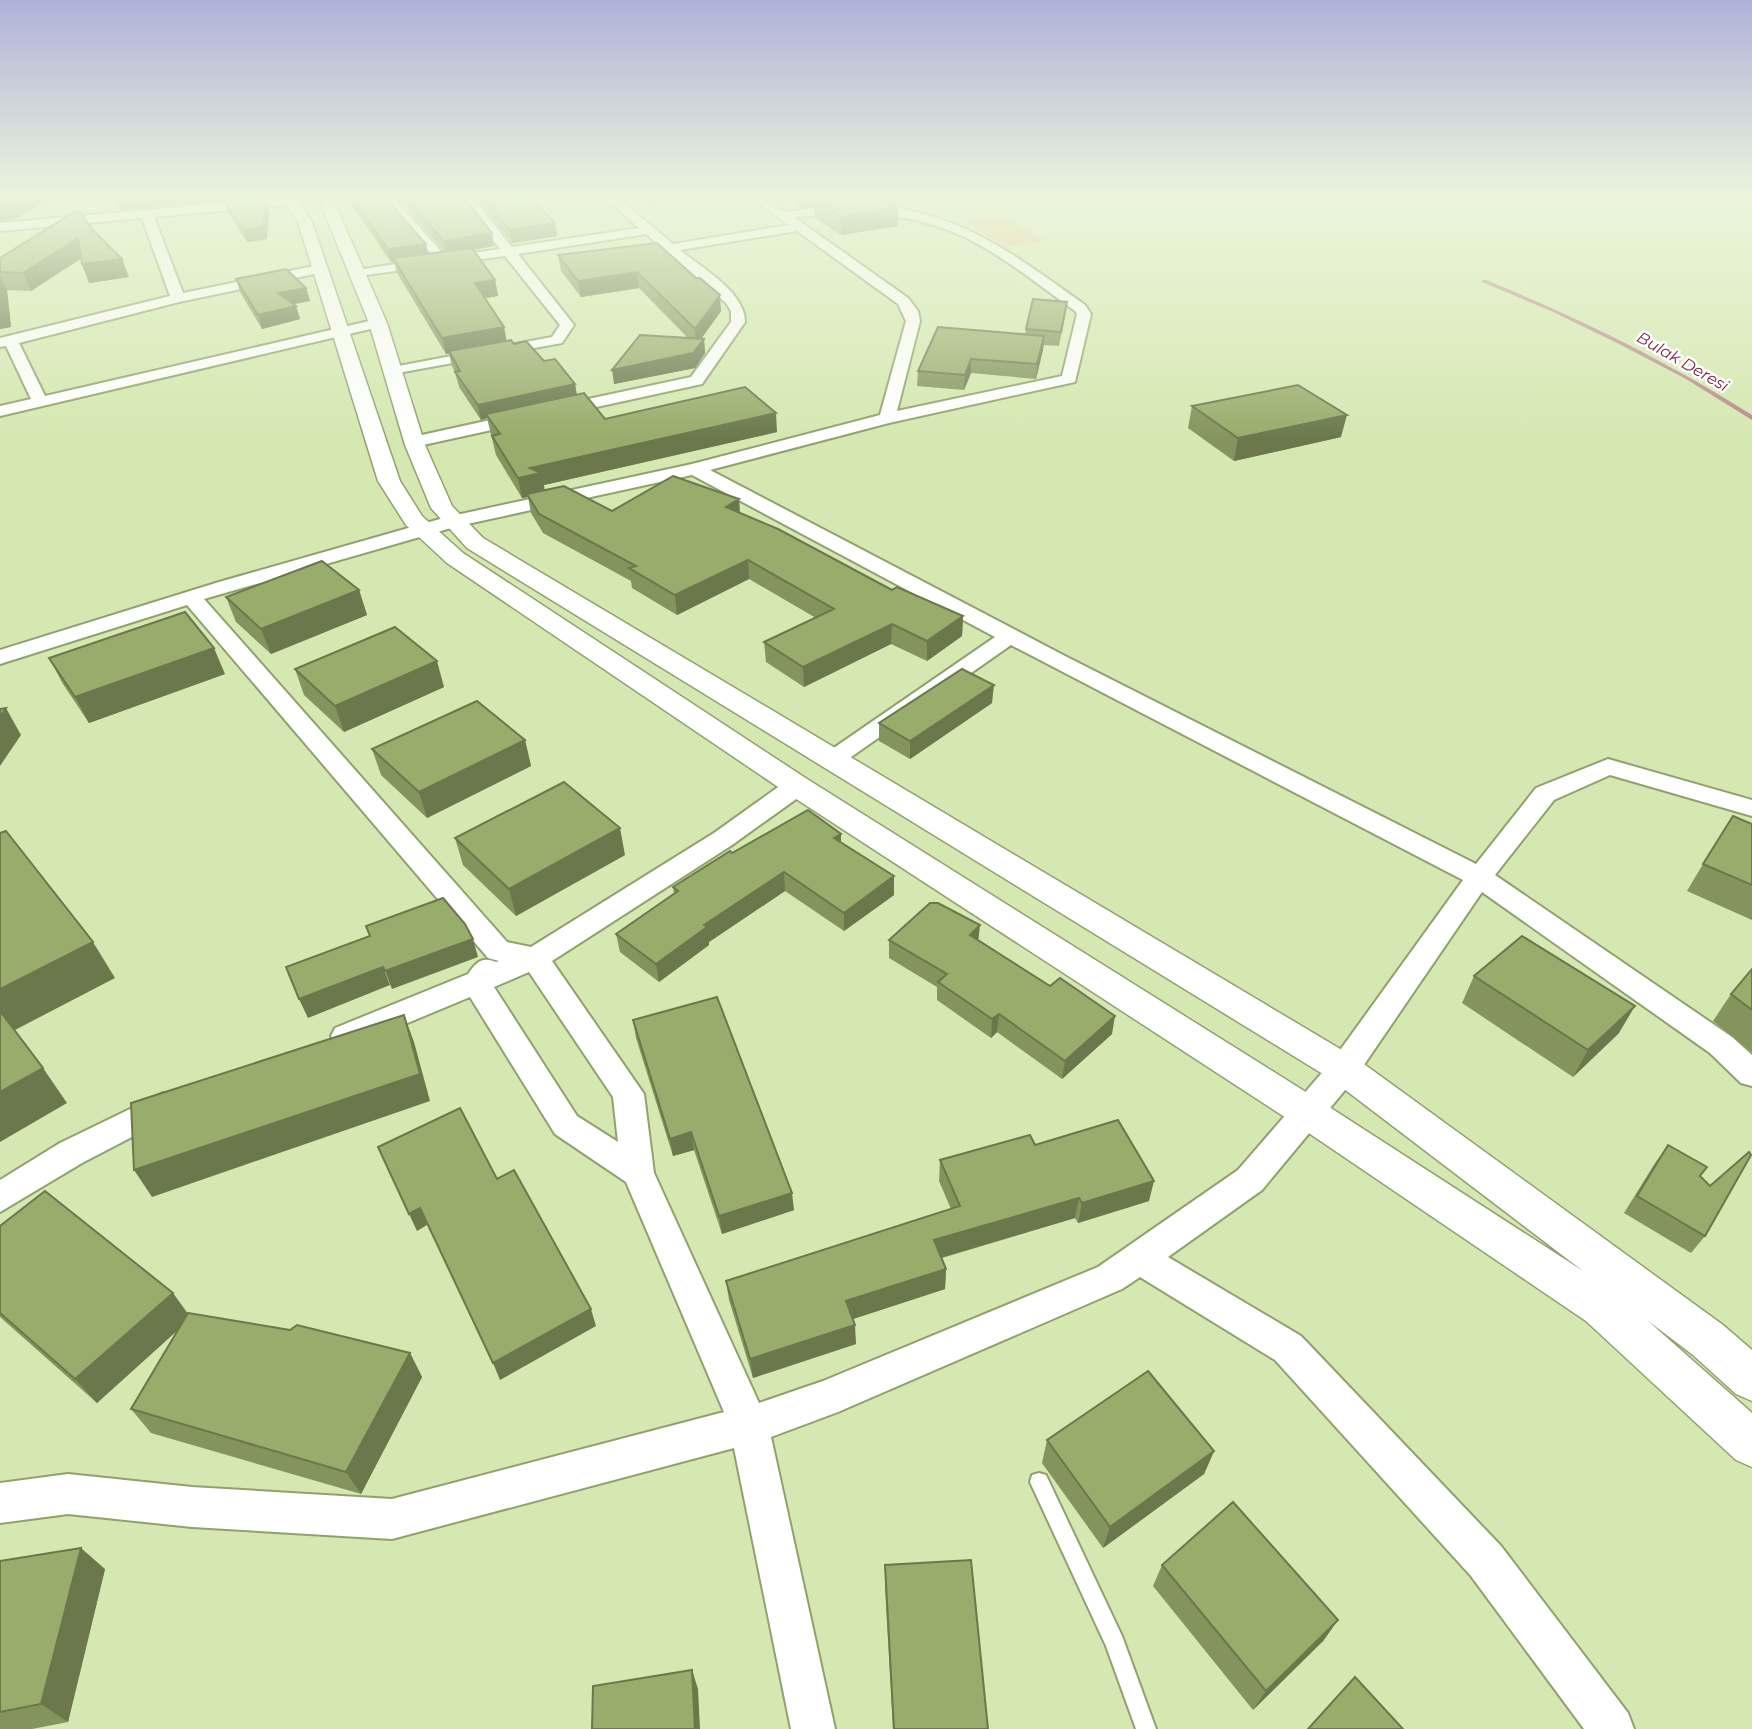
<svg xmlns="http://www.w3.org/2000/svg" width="1752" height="1729" viewBox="0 0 1752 1729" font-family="Montserrat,sans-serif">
	<rect width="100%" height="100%" fill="#d5e8b1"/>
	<polygon fill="#eeba8b" points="1003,216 1045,240 1007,247 966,222"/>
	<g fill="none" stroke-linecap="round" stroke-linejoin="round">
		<path fill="#bb888f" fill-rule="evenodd" d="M 1482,280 L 1486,280 C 1579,318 1667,361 1752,415 L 1752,420 L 1686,379 L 1619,344 L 1551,311 L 1482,282 Z"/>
		<defs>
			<polygon id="service" points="1039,1473 1046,1475 1122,1636 1156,1729 1136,1729 1106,1646 1030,1482 1032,1475"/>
			<g id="minor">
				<polygon points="291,197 295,198 295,204 154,217 183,293 319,265 326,269 324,272 179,302 19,343 45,396 378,319 383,320 383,326 0,416 0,406 31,399 6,346 0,347 0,338 170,296 142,218 0,231 0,223"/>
				<path d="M 380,197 L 393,197 L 446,257 L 500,249 L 460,197 L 472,197 L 512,247 L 639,228 L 604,197 L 617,197 L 673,244 L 788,225 L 751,197 C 770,197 770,207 784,211 C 791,213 804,209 811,208 C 832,206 854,205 875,206 C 960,211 1019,258 1085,305 L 1091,314 L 1075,382 L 889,423 L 710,470 L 1065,656 L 1476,864 L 1536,788 L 1608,759 L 1752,800 L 1752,816 L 1610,775 L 1554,800 L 1495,875 L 1732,1037 L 1752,1055 L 1752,1086 L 1741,1083 L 1710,1053 L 1482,892 L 1355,1078 L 1262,1190 L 1168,1257 L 1301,1336 L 1501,1546 L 1628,1713 L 1634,1729 L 1584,1729 L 1471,1576 L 1275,1360 L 1140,1277 L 1122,1289 L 838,1412 L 771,1437 L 835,1729 L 791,1729 L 734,1448 L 392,1539 L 192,1527 L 68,1514 L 0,1523 L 0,1483 L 68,1474 L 192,1487 L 392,1499 L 724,1412 L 626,1182 L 555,1134 L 470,997 L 357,1044 L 346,1048 L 335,1044 L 331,1036 L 335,1028 L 468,974 C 476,962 482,956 496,962 L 499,961 L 488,958 L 187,605 L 0,664 L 0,650 L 219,582 L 447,517 L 692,464 L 880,415 L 906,321 L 898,304 L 797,231 L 680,250 C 702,268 745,292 745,322 L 702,384 L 560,415 L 552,410 L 560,405 L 691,377 L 731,322 L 731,311 L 726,303 L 646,234 L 518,254 L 574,325 L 562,343 L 387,375 L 387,369 L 393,367 L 552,337 L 560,325 L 505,256 L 352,277 L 350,274 L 357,270 L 434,258 ZM 853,213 C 956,215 996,254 1075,311 L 1077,314 L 1062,376 L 897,411 L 920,321 L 918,311 L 908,298 L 794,217 ZM 692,475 L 995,637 L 825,754 L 821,759 L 825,764 L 841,764 L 1011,645 L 1463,880 L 1333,1060 L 1238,1170 L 1098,1267 L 823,1381 L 759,1403 L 654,1173 L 644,1094 L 552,961 L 732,845 L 806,792 L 809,786 L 806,780 L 788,780 L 714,833 L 531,947 L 507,942 L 204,599 L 458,526 ZM 529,972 L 613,1097 L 618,1142 L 577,1116 L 494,987 Z"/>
				<polygon points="522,413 530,418 528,422 414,447 405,442 408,438"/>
				<polygon points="163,1093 174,1097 179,1106 174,1115 82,1163 0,1212 0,1180 60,1143"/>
			</g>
			<polygon id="tertiary" points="282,197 296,197 312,222 400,481 422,516 463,553 807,779 1320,1101 1583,1271 1331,1079 467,548 431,508 405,445 369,323 318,197 332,197 387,323 425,445 452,506 483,538 1357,1059 1723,1325 1752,1350 1752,1401 1736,1394 1693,1355 1647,1320 1752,1413 1752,1467 1736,1460 1586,1321 1294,1123 787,793 447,563 406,525 378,481 298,222"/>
		</defs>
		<use href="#service" stroke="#90a16d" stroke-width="4"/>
		<use href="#minor" stroke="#90a16d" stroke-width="4"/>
		<use href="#tertiary" stroke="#90a16d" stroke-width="3"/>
		<use href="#service" fill="#fff" fill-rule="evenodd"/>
		<use href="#minor" fill="#fff" fill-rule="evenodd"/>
		<use href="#tertiary" fill="#fff" fill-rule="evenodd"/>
	</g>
	<g fill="#83945d">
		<polygon points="113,197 246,197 120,210"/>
		<polygon points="346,197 384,197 428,254 445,252 409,211 406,199 494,246 473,250 495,280 498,296 485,298 504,327 506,341 514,344 544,361 575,384 577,395 605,419 777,432 544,485 544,491 612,511 739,499 740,513 892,590 963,616 962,636 927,661 891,644 804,687 766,662 764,642 816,618 749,579 677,615 632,588 631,581 543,533 531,513 528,497 522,498 496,455 487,418 481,420 459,387 455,372 452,366 449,354 446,354 397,273 394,262 391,262"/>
		<polygon points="396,197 402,197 403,205"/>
		<polygon points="478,197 530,197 557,236 512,243 479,201"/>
		<polygon points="639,197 685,197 646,203"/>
		<polygon points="782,197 874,197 860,200 898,207 898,226 841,235 815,218 814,207 799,208"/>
		<polygon points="224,201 269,209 267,239 247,242 228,213"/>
		<polygon points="92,229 129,277 89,283 82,264 81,258 31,291 7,290 11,327 0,329 0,258"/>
		<polygon points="657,243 721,311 701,339 704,339 705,353 695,368 614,384 688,338 639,288 581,297 561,271 558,255"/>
		<polygon points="236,279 306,288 310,301 294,304 296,306 300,319 262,329 240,292"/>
		<polygon points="1065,315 1059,346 1044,345 1036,379 971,373 964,390 917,386 918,371 1025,334 1026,329"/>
		<polygon points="1192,406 1341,437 1234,461 1188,428"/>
		<polygon points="359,590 367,615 271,654 236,622 226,597"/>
		<polygon points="49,658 225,674 89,723 63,684"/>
		<polygon points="295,669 444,687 344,732 304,695"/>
		<polygon points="992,703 910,759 879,741 879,723"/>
		<polygon points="525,740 531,766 427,818 381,775 372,749"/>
		<polygon points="1752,824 1752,920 1687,891 1703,864"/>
		<polygon points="455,838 625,855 516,916 463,865"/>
		<polygon points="841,842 894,876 894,895 844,931 785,891 709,942 709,945 659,982 620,952 616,934 674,894 673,887 732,853"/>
		<polygon points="889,940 979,940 1112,1034 1062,1079 997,1032 991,1038 937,1000 937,987 889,958"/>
		<polygon points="1752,969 1752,1052 1713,1021 1731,994"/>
		<polygon points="1474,976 1619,1033 1573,1077 1462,1003"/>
		<polygon points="633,1020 794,1210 722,1234 694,1150 673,1156 636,1038"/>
		<polygon points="1035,1145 1149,1201 1078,1223 1075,1218 942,1258 946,1269 945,1289 853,1319 856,1344 753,1378 729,1300 726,1281 951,1209 939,1181 940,1160"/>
		<polygon points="1668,1145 1700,1176 1705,1236 1691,1253 1624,1213 1655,1163"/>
		<polygon points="0,1226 188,1314 410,1353 422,1377 361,1494 151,1433 131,1409 179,1329 97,1403 0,1317"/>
		<polygon points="1047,1440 1214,1451 1204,1474 1103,1548 1042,1463"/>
		<polygon points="0,1561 105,1569 68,1722 32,1729 0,1729"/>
		<polygon points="885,1565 988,1729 893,1729 885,1586"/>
		<polygon points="1162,1565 1324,1640 1253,1710 1153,1586"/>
	</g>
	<g fill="#6a784c">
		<polygon points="26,197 52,197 15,219 0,221 0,208"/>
		<polygon points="120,197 246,197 120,210 116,198"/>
		<polygon points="266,197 269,209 267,239 247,242 243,230"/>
		<polygon points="645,197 685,197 646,203"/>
		<polygon points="798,197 874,197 860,199 860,203 814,200 814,207 799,208"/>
		<polygon points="898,207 898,226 841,235 841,217"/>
		<polygon points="555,223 557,236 512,243 510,230"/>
		<polygon points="492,233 494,246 447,254 444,241"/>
		<polygon points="78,238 85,256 31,291 23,273"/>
		<polygon points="426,244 429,256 393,258 394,262 391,262 388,249"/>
		<polygon points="122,259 129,277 89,283 82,264"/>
		<polygon points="637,272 639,288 581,297 578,281"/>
		<polygon points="0,276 7,290 11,327 0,329"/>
		<polygon points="495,280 498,296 479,299 475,283"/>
		<polygon points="306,288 310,301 282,306 278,293"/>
		<polygon points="720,295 721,311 696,346 695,329"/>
		<polygon points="296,306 300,319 262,329 258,315"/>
		<polygon points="504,327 507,343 446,354 442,338"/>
		<polygon points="1044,336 1043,350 1036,379 1037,364"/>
		<polygon points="704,339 705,353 695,368 614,384 612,370"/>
		<polygon points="971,359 971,373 964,390 965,375"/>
		<polygon points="575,384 577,399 486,414 487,418 481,420 478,405"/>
		<polygon points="776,413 777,432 544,485 545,493 527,494 528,497 522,498 518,478 530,468"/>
		<polygon points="1347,415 1341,437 1234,461 1238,438"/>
		<polygon points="739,499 740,517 726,507"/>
		<polygon points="748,560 749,579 677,615 675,595"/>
		<polygon points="359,590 367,615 271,654 261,629"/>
		<polygon points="963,616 962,636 927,661 927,641"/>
		<polygon points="892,624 891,644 804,687 803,667"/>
		<polygon points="214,648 225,674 89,723 75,697"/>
		<polygon points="437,661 444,687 344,732 335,706"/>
		<polygon points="994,685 992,703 910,759 910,741"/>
		<polygon points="6,708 21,735 0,766 0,717"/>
		<polygon points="525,740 531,766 427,818 419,792"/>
		<polygon points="620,828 625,855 516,916 509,889"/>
		<polygon points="841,834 841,852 834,838"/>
		<polygon points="784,872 785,891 709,942 709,945 659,982 656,964 704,925"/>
		<polygon points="894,876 894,895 844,931 844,913"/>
		<polygon points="980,925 978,944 970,935"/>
		<polygon points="473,939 478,957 392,989 385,971"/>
		<polygon points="93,942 115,978 13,1031 0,1013 0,989"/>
		<polygon points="383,967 390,985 308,1018 299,999"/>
		<polygon points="1635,1006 1619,1033 1573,1077 1588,1050"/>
		<polygon points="999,1014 997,1032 991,1038 992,1019"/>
		<polygon points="404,1015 414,1042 430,1101 152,1197 134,1170"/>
		<polygon points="1115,1016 1112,1034 1062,1079 1065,1061"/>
		<polygon points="43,1068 67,1103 0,1142 0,1092"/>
		<polygon points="691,1132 694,1150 673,1156 670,1139"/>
		<polygon points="1154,1181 1149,1201 1078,1223 1082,1203"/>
		<polygon points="792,1193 794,1210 722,1234 719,1216"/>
		<polygon points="1079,1198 1075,1218 933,1260 934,1240"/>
		<polygon points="420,1208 427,1225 417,1231 409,1214"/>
		<polygon points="946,1269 945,1289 847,1321 846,1301"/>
		<polygon points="173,1293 191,1318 97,1403 75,1379"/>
		<polygon points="591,1309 596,1326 500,1380 493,1363"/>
		<polygon points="855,1325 856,1344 753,1378 750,1359"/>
		<polygon points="410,1353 422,1377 361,1494 346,1472"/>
		<polygon points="1214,1451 1204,1474 1103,1548 1110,1527"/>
		<polygon points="81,1548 105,1569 68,1722 41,1704"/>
		<polygon points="1338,1620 1324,1640 1253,1710 1266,1691"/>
		<polygon points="692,1670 698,1689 700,1729 695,1729"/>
	</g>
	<g fill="#98ac6c" stroke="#6a784c" stroke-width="2">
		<polygon points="0,197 26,197 10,207 0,208"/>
		<polygon points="263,197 265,197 263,227 243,230 224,201"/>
		<polygon points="351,197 384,197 426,244 388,249"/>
		<polygon points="420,197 464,197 492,233 444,241 406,199"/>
		<polygon points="483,197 530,197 555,223 510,230"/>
		<polygon points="814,200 885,200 898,207 841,217"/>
		<polygon points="80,211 92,229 122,259 82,264 78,238 23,273 0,272 0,258 74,212"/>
		<polygon points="657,243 696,278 700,278 720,295 695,329 637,272 578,281 558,255"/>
		<polygon points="472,248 495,280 475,283 504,327 442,338 393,258"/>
		<polygon points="286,269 306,288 278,293 296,306 258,315 236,279"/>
		<polygon points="0,286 2,308 0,308"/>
		<polygon points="1033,299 1067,302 1061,332 1026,329"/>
		<polygon points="938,327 1044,336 1037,364 971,359 965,375 918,371"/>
		<polygon points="640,335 704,339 693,353 612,370"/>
		<polygon points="511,340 514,344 526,341 544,361 555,359 575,384 478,405 455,372 460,371 449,351"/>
		<polygon points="1298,385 1347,415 1238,438 1192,406"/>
		<polygon points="745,387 776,413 530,468 541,473 518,478 492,436 500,434 486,414 584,393 605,419"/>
		<polygon points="673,476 739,499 726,507 778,529 892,590 897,587 963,616 927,641 892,624 803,667 764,642 834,609 748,560 675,595 629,568 636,566 539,514 527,494 564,486 612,511"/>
		<polygon points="322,561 359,590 261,629 226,597"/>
		<polygon points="185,612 214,648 75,697 49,658"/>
		<polygon points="395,627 437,661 335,706 295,669"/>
		<polygon points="962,669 994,685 910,741 879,723"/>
		<polygon points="477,701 525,740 419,792 372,749"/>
		<polygon points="6,708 0,717 0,709"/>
		<polygon points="564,782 620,828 509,889 455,838"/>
		<polygon points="808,810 841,834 834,838 894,876 844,913 784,872 704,925 707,927 656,964 616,934 678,891 673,887 730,851 732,853"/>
		<polygon points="1733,816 1752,824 1752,885 1703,864"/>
		<polygon points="6,831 93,942 0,989 0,833"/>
		<polygon points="443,898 465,924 473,939 385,971 383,967 299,999 286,967 370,936 366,926"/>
		<polygon points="930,903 938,903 980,925 970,935 1050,986 1060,978 1115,1016 1065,1061 999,1014 992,1019 938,982 947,974 889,940"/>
		<polygon points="1522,936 1635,1006 1588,1050 1474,976"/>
		<polygon points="1752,969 1752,1010 1731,994"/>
		<polygon points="717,997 792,1193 719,1216 691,1132 670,1139 633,1020"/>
		<polygon points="0,1011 43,1068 0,1092"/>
		<polygon points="404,1015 420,1074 134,1170 131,1103"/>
		<polygon points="460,1108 497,1179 514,1170 591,1309 493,1363 420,1208 409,1214 378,1147"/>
		<polygon points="1118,1120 1154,1181 1082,1203 1079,1198 934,1240 946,1269 846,1301 855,1325 750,1359 726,1281 960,1206 940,1160 1030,1135 1035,1145"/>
		<polygon points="1668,1145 1707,1167 1700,1176 1710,1186 1749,1152 1751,1155 1705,1236 1637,1196"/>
		<polygon points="45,1191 173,1293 75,1379 0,1313 0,1226"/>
		<polygon points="188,1313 290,1330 297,1325 410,1353 346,1472 131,1409"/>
		<polygon points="1148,1371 1214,1451 1110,1527 1047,1440"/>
		<polygon points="1233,1502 1338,1620 1266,1691 1162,1565"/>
		<polygon points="81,1548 41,1704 0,1712 0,1561"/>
		<polygon points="971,1560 988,1729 894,1729 885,1565"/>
		<polygon points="692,1670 695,1729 592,1729 593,1686"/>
		<polygon points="1355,1677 1403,1729 1308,1729"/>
	</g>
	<linearGradient id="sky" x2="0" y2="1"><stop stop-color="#afb2d9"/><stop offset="0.45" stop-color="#ecf5dc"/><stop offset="1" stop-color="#ecf5dc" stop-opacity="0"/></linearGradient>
	<rect width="1752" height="439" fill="url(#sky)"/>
	<g text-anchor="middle" stroke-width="5" stroke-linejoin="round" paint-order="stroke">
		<g font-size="16" font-style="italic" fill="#7d2845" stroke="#fff">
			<text transform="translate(1683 361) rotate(30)" y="6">Bulak Deresi</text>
		</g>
	</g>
</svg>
